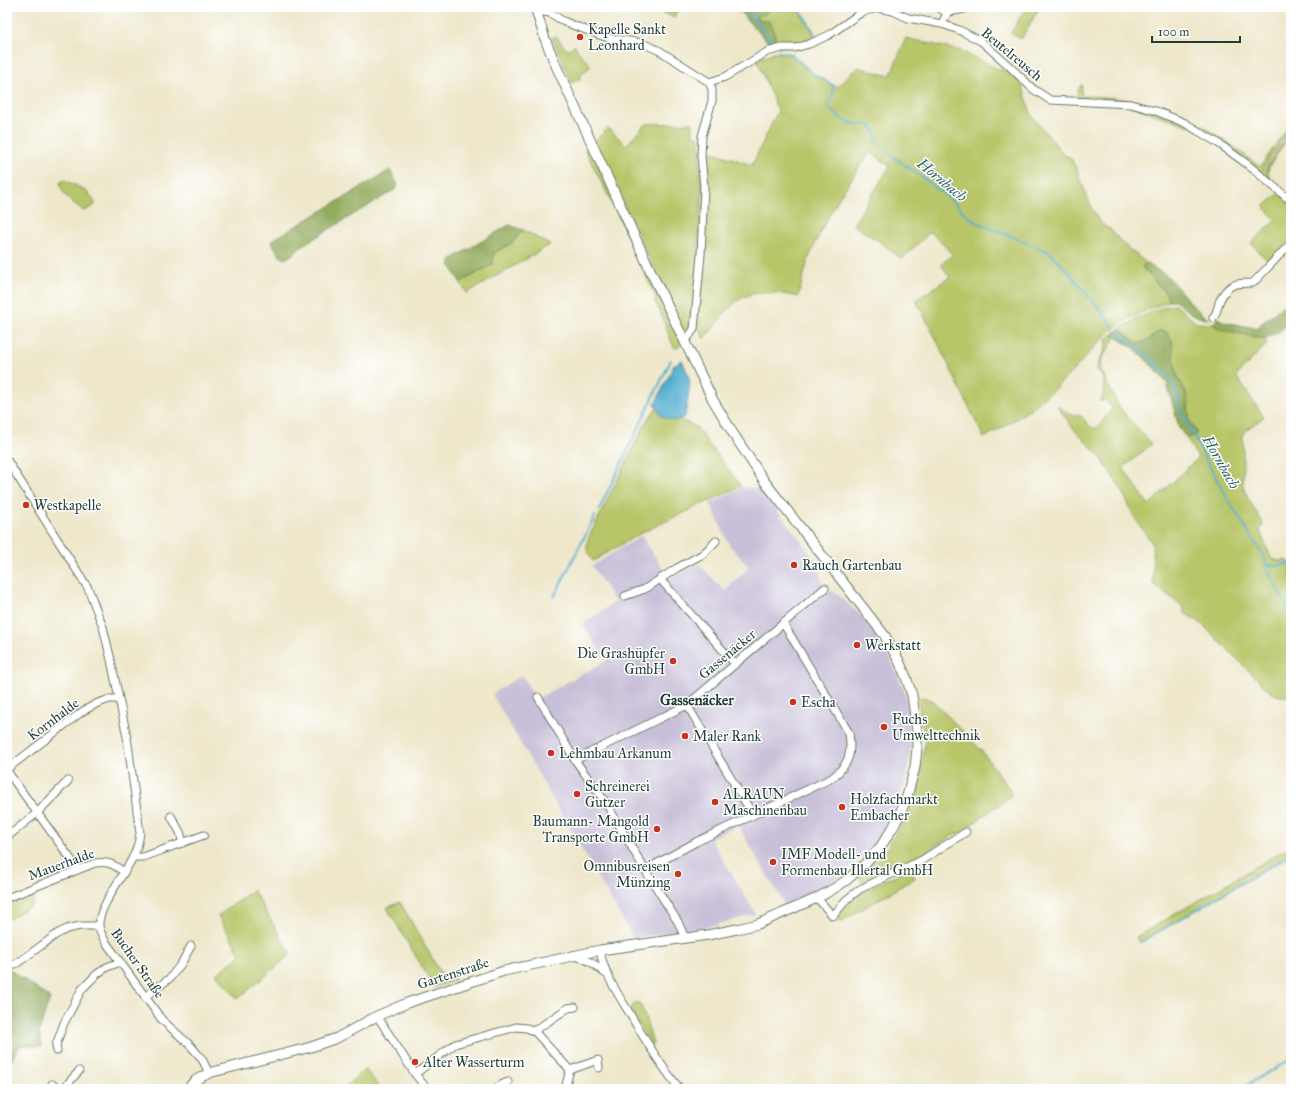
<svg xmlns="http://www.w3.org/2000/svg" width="1298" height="1096" viewBox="0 0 1298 1096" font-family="'IM FELL Great Primer',serif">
	<rect width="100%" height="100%" fill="#fff"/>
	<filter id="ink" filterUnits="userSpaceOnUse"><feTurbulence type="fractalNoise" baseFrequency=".025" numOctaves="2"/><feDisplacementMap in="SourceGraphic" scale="8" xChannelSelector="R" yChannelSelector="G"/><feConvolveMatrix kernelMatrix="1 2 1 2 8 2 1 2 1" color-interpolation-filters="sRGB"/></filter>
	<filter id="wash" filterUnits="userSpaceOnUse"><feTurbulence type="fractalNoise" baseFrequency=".012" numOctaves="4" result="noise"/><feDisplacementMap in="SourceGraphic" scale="16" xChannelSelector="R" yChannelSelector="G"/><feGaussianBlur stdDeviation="0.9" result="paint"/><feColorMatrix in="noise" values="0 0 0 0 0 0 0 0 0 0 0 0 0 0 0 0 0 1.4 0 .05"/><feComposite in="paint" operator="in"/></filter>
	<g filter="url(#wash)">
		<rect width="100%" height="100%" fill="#eee7ca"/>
		<polygon fill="#c8bfd8" points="743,487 762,490 818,564 822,581 829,589 838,595 862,616 890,658 905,693 909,711 911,745 908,770 899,802 890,819 867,853 854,866 820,890 799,900 785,905 738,826 710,838 756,914 703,928 633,938 492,694 522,675 536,699 606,661 583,624 615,602 592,566 641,536 670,579 699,564 725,591 749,567 730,546 710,503"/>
		<g fill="#b8c669" stroke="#6c824e">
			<polygon points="650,7 678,7 674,17 653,10"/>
			<polygon points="768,7 796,7 817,38 798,45 778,47 778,43 774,44 775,36 759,20 755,15 765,14 768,11"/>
			<polygon points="1026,7 1040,7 1021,39 1011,33"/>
			<polygon points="556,36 567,50 575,45 578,51 591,66 581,74 580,79 572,83 552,38"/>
			<path d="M 906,38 L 961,51 L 998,69 L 1011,71 L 1022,85 L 1032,116 L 1064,155 C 1066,156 1068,156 1070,157 C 1072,160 1074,165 1076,168 C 1083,183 1094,225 1110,229 L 1123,244 L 1146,263 L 1142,267 L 1165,292 L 1170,301 C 1150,308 1129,317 1112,330 C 1101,339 1092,350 1082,361 C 1069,375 1055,389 1040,401 C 1023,416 1003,427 984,438 L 936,339 L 916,300 L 950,277 L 941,265 L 953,254 L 930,232 L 902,259 L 880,242 L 853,225 L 890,166 L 870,152 C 847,184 825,218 810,255 C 805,269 802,283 798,297 C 778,292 754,289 737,301 C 724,311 715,327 704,339 L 697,324 L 704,149 L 752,165 L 778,111 L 757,60 L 774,52 L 791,54 L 812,73 L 837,87 L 857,67 L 890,76 Z"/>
			<path d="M 1081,85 L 1082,86 L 1081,96 C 1112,97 1143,100 1172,111 C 1203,123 1234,146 1260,167 L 1291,123 L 1291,126 L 1268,161 L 1262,173 L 1201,130 L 1114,100 L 1092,99 L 1076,99 L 1078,91 Z"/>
			<path d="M 693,123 L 693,136 L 699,136 L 701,186 L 697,271 L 691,327 L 690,331 C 686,333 684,331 681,328 L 595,141 L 608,128 L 626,145 L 646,124 Z"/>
			<path d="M 1291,130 L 1291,133 L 1270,165 C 1267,173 1268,176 1273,183 C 1270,181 1265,178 1265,174 C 1265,166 1286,138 1291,130 Z"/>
			<polygon points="589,149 592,151 679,338 680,345 679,347 677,348 674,347 672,343 660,311 654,301 657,300 616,211 585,150"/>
			<path d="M 64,180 C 75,185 91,191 95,203 L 94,206 L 84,211 C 75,204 61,195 60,183 Z"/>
			<polygon points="1279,194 1291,204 1291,240 1270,261 1265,258 1251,243 1276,220 1263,207"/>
			<polygon points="523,230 550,245 467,293 460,282 492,265 494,253 513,242"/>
			<path d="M 1176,305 L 1196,323 L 1213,324 L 1220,329 L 1264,339 L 1268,343 L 1236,376 L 1264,417 L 1246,430 L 1243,434 L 1243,486 L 1249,500 L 1263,523 L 1260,531 L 1271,558 L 1279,561 L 1287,560 L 1291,570 L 1291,578 L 1290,579 L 1291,585 L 1291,696 C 1281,698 1274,695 1267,689 L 1205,627 L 1198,621 L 1184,613 L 1184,607 L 1153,584 L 1153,557 L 1152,543 L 1134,517 L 1123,492 L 1099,455 L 1076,432 L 1057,406 L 1069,414 L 1081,416 L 1091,428 L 1098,428 L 1112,408 L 1106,400 L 1099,401 L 1103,396 L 1104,380 L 1097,369 C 1098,359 1108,349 1106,340 L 1112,335 L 1115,337 L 1102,359 L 1100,364 L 1103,374 L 1117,403 L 1127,417 L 1152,444 L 1123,468 L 1149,505 L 1198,458 L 1187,439 L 1197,433 L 1190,422 L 1186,392 L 1178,378 L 1175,366 L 1172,341 L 1160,330 L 1151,338 L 1138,344 L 1119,329 C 1134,320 1159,306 1176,305 Z"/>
			<path d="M 656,409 L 696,427 L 741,486 L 641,533 L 593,561 C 587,552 585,548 589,537 L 648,418 Z"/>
			<polygon points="923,697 933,701 981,750 1010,790 1011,796 960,833 950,837 903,865 864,884 859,877 884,852 904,820 918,791 925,742 918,699"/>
			<polygon points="1291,846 1291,855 1140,943 1136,937"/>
			<path d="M 911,868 L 915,878 L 840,922 L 837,918 C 845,895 890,878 911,868 Z"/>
			<polygon points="253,890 291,954 238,999 216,974 241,955 218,916"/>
			<polygon points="32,895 34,904 7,920 7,905"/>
			<polygon points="400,902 440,972 451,978 455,978 456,980 434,987 387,908"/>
			<path d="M 635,1003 L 639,1003 C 646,1013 648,1031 653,1042 L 652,1045 L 651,1045 L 631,1011 L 632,1007 Z"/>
			<polygon points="365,1069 381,1089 343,1089"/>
		</g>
		<g fill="#92ab5d" stroke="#587448">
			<polygon points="734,7 768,7 768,11 765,14 756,16 759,20 769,21 775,36 774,44 770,44 746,19 741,11 738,12"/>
			<polygon points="390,170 398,185 396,189 303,245 292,255 285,259 280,256 271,241"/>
			<polygon points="509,225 523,230 513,242 494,253 492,265 460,282 450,265 452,259"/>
			<path d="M 1146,263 L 1167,276 L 1195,308 L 1208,319 C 1194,318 1185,308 1175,301 L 1170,301 L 1165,292 L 1142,267 Z"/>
			<polygon points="1291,299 1291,321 1280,331 1264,339 1220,329 1213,324 1218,318 1224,322 1256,328"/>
			<polygon points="1119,329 1138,344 1151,338 1160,330 1167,332 1172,341 1175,366 1178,378 1186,392 1190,422 1197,433 1187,439 1179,428 1167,383 1154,368 1134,348 1112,335"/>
			<polygon points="9,969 50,998 39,1032 42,1047 21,1045 7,1066 7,971"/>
		</g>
		<polygon fill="#51adcf" stroke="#387582" points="682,360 688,374 690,384 685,417 674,421 661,416 655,404 674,365"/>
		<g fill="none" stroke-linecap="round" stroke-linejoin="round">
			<g stroke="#51adcf" stroke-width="2">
				<polyline points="744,7 771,40 773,46"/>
				<polyline points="798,7 814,32"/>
				<path d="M 779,52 L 791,54 L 812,73 L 833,86 L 833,95 L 827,107 C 833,111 838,117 845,121 C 861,129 876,116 877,143 L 884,147 L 895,158 L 922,177 L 956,204 L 962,211 L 976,222 L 1049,252 L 1068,271 L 1114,327"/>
				<polyline points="1119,333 1148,356 1168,376 1177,393 1180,408 1205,458 1230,503 1263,555 1268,571 1291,614"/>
				<polyline points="599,510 671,360"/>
				<polyline points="1266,565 1275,566 1291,563"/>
				<polyline points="554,597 595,516"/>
				<polyline points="1141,942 1291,854"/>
				<polyline points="1240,1089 1291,1059"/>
			</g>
		</g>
	</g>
	<g filter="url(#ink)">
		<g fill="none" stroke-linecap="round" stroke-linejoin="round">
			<defs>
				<g id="minor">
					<polyline points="938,7 947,13"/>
					<polyline points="536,12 544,12 550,13 563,21 575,26 608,38 642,43 660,51 709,82 712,89 712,101 702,136 701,156 704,187 701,255 694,329 685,342"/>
					<path d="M 942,24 L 947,13 C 954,10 962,11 968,7"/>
					<polyline points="709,82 725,77 767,52 782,48 795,48 809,44 829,35 862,12 878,8 893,11 908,18 942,24 959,30 981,41 1008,65 1033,89 1050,100 1131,104 1156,111 1185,123 1218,143 1247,164 1291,201"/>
					<path d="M 1213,318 C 1218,312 1217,307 1220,300 C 1228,283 1236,283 1253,283 L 1291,243"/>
					<path d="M 7,460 L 88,588 L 103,627 L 111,660 L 127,737 L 140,833 C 139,841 137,849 133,857 C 125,874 97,908 99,927 C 100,932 103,937 105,941 L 162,1020 L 190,1045 L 202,1059 L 209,1073"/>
					<polyline points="660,579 735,664"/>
					<polyline points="625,596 645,589 677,568 703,554 716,541"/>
					<polyline points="538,697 575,760 606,803 645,870 678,922 685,938"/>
					<polyline points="687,705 753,815"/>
					<polyline points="575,760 687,705 825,588"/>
					<polyline points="7,769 83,711 98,703 110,699 118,699"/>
					<polyline points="7,771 78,869"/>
					<polyline points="171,816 180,832 183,843"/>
					<polyline points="7,837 37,813 68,781"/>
					<polyline points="133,857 143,857 204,835"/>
					<path d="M 645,870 L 696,842 L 832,778 C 849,764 852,755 849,733 L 783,623"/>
					<path d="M 7,898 L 95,863 C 108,861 113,864 124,872"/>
					<polyline points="817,898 833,916 846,900 860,889 922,860 966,832"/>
					<path d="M 600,950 C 603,971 616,991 627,1009 C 643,1037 659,1064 680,1089"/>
					<path d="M 575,956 C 582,958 589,960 595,965 C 600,969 602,972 608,975"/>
					<polyline points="7,968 19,962 57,934 67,929 80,926 99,926"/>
					<polyline points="145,997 170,978 181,964 191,946"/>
					<polyline points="377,1016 415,1074 427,1089"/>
					<polyline points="534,1031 568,1008 575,1007"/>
					<polyline points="57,1051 56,1045 64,1023 82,989 97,974 107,967 120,962"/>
					<polyline points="570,1070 598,1060 599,1068"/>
					<polyline points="415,1074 455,1044 516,1027 527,1028 534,1031 570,1070 566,1085 564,1089"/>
					<polyline points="52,1084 58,1089"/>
					<polyline points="63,1089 79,1071"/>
					<polyline points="496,1089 501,1085 508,1082"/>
				</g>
				<polyline id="major" points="187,1089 196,1080 209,1073 311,1047 337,1038 377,1016 407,1003 504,971 600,950 708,935 737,929 758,924 817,898 835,888 848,879 865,864 881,846 894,826 906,800 915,767 917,748 917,731 912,695 906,677 899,661 885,636 765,482 734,435 713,400 652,274 557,68 545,39 535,7"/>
			</defs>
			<use href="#minor" stroke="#677868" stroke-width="9"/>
			<use href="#major" stroke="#677868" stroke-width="11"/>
			<use href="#minor" stroke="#fff" stroke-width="7"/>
			<use href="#major" stroke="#fff" stroke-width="9"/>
		</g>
	</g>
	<g fill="#c8321e" stroke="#fff" stroke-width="1.5">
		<circle cx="580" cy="37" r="4"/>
		<circle cx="26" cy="505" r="4"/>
		<circle cx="794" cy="565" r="4"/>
		<circle cx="857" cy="645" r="4"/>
		<circle cx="673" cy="661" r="4"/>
		<circle cx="793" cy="702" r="4"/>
		<circle cx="884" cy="727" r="4"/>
		<circle cx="685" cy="736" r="4"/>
		<circle cx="551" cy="753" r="4"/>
		<circle cx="577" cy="794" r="4"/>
		<circle cx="715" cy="802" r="4"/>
		<circle cx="842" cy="807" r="4"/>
		<circle cx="657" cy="829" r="4"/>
		<circle cx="773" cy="862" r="4"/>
		<circle cx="678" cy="874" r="4"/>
		<circle cx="415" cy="1062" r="4"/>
	</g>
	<g text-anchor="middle" stroke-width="3" stroke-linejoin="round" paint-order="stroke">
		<g font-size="14" fill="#1f3d34" stroke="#fff" text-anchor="start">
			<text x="588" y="34">Kapelle Sankt<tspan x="588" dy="16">Leonhard</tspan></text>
			<text x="34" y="510">Westkapelle</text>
			<text x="802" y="570">Rauch Gartenbau</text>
			<text x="865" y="650">Werkstatt</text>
			<text x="665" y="658" text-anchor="end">Die Grashüpfer<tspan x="665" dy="16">GmbH</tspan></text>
			<text x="801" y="707">Escha</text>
			<text x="892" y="724">Fuchs<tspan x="892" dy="16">Umwelttechnik</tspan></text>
			<text x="693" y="741">Maler Rank</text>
			<text x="559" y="758">Lehmbau Arkanum</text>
			<text x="585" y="791">Schreinerei<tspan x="585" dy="16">Gutzer</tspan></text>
			<text x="723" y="799">ALRAUN<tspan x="723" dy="16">Maschinenbau</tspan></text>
			<text x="850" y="804">Holzfachmarkt<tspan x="850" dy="16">Embacher</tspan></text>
			<text x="649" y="826" text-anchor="end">Baumann- Mangold<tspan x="649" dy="16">Transporte GmbH</tspan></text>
			<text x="781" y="859">IMF Modell- und<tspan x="781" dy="16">Formenbau Illertal GmbH</tspan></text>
			<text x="670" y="871" text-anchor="end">Omnibusreisen<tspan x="670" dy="16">Münzing</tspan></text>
			<text x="423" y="1067">Alter Wasserturm</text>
		</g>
		<g font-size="14" fill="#1f3d34" stroke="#fff">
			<text transform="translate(1012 54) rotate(40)" y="5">Beutelreusch</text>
			<text transform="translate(727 654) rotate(-40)" y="5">Gassenäcker</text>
			<text transform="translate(53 719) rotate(-37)" y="5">Kornhalde</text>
			<text transform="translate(61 864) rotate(-20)" y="5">Mauerhalde</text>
			<text transform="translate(138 963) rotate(55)" y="5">Bucher Straße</text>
			<text transform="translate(453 973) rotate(-18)" y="5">Gartenstraße</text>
		</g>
		<g font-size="15" font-style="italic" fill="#30646a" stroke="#fff">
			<text transform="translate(942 180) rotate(39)" y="5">Hornbach</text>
			<text transform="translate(1221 462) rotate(60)" y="5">Hornbach</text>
		</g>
		<g font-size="15" font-weight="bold" fill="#1f3d34" stroke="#fff">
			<text x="697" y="705">Gassenäcker</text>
		</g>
	</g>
	<rect width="1298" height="1096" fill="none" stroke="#fff" stroke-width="24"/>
	<path d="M1152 36v6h88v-6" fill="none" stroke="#1f3d34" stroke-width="2"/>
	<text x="1158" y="36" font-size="12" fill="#1f3d34" stroke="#ffffff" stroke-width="3" paint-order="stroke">100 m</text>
</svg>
